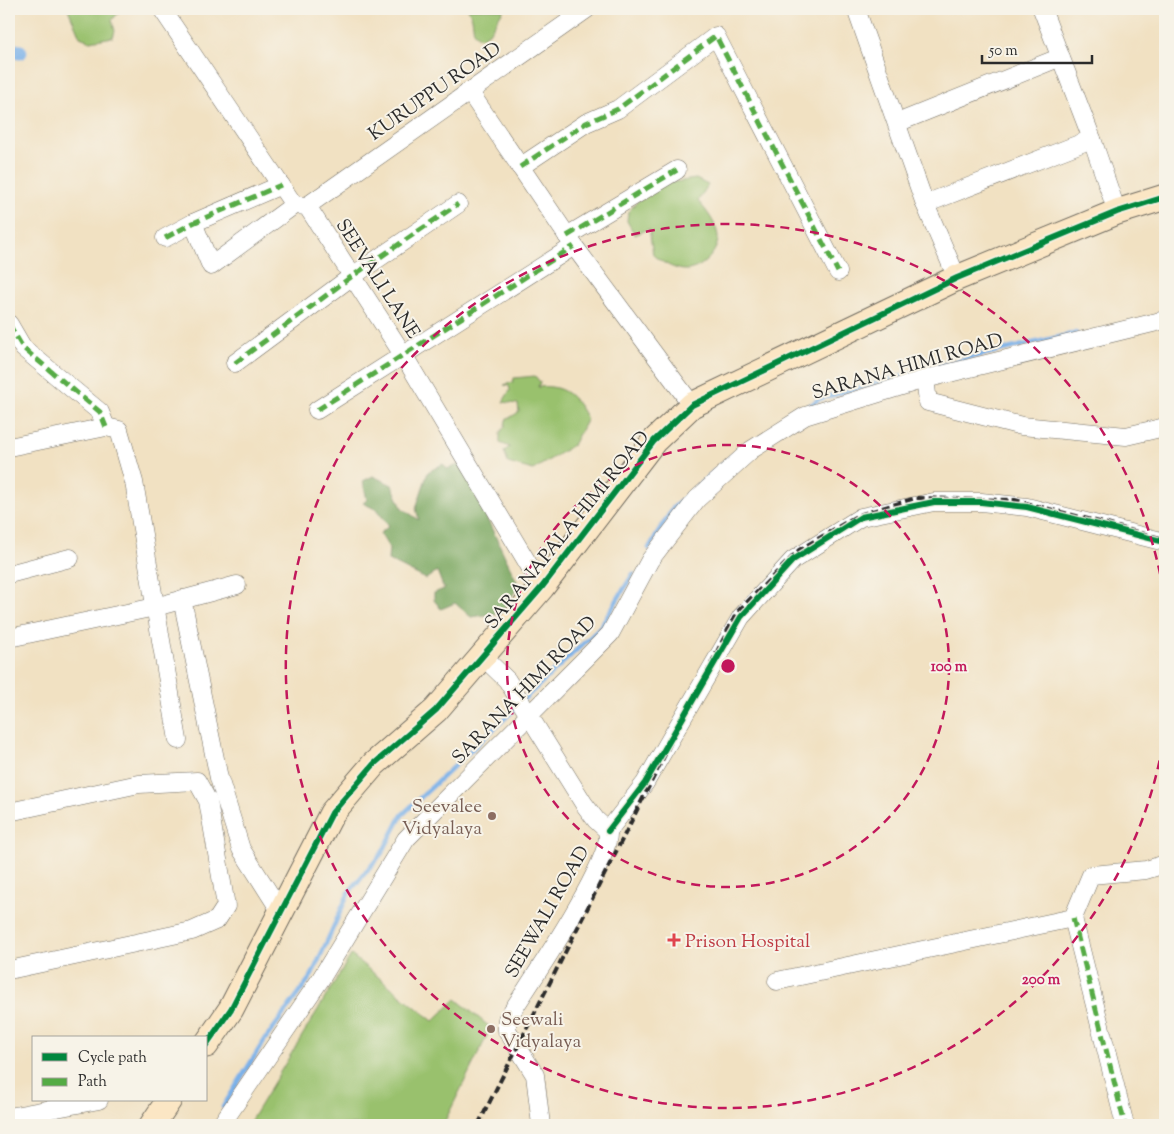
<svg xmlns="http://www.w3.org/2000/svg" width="1174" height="1134" viewBox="0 0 1174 1134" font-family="'Sorts Mill Goudy',serif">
	<rect width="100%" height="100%" fill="#f7f3e8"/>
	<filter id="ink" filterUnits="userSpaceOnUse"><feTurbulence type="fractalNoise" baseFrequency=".02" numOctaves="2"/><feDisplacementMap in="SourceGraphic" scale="10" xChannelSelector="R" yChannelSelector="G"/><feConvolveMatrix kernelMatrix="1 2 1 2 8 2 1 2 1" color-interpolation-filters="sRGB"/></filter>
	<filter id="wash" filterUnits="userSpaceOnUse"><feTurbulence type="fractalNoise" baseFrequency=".0096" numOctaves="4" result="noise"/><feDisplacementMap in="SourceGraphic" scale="20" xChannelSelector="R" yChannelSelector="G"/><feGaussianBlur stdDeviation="1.12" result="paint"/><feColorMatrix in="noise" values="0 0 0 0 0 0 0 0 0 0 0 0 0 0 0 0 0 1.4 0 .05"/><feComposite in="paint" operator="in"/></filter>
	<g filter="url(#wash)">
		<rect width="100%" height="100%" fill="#f1e1c2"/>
		<g fill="#99c16d" stroke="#62764c">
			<polygon points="68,9 122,9 112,20 115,31 113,37 90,41 80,37"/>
			<polygon points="468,9 504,9 489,33 480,38 474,33 472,18"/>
			<path d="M 696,179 L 708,185 L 698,201 C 706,210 718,225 718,238 C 718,253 700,271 684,270 C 673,269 661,262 653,255 L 649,229 L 635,235 L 627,221 L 628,212 L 652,185 Z"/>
			<path d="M 535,376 L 540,382 L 538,387 C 565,384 576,398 587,419 L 573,445 L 533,470 L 508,463 L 504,451 L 510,447 L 500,443 L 500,433 L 505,426 L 506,420 L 519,412 L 518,404 L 503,402 L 510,390 L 509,386 L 504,385 L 513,382 L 514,378 Z"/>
			<polygon points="351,955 433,1021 456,999 491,1028 443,1125 248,1125"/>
		</g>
		<polygon fill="#7aa760" stroke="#526946" points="443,464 447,469 461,464 519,586 500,613 471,617 455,603 441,609 434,600 434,593 444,589 437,571 426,579 388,560 389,548 380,533 389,526 377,510 363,503 367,500 363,481 373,476 392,485 402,508 419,520 416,508 428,472"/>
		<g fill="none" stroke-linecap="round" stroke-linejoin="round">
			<g stroke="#7ab1e9" stroke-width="4.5">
				<polyline points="805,409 819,399 964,359 1076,333"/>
				<polyline points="649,548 673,508 737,452"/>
				<polyline points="524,699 600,628 633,574"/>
				<polyline points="223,1107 264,1041 312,975 349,892 382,853 402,815 519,705"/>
			</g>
			<polyline stroke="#7ab1e9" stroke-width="15" points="9,50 20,52"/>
		</g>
	</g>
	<g filter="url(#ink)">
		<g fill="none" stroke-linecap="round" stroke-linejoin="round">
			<defs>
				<g id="street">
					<polyline points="162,9 294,205 307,206 404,356 542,587"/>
					<polyline points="856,9 925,204 957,278"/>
					<polyline points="1042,9 1092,139 1117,212"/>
					<polyline points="469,91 574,246 692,405"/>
					<polyline points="897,123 1061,57"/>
					<polyline points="520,167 586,123 618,109 716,36 838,272"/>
					<polyline points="925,204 1092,139"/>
					<polyline points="307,206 587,9"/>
					<polyline points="193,223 211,266 294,205"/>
					<polyline points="567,236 677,170"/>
					<polyline points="165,238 193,223 281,185"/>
					<polyline points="9,324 23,348 100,412 106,427"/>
					<polyline points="235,363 351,277 458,204"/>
					<polyline points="925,379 928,402 1022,426 1126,436 1165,427"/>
					<polyline points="317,410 574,246"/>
					<polyline points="9,447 106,427 119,430 134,482 178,740"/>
					<polyline points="9,574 70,558"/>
					<polyline points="182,599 219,778 241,849 281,912"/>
					<polyline points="9,638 155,607 237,585"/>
					<path d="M 482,656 L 507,680 L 584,804 L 596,820 L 608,831 C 612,864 528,986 507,1019 L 507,1030 L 535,1075 L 541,1125"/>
					<polyline points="9,812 139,784 197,781 208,801 226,906 217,920 192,931 9,970"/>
					<polyline points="608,831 645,783 741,617 793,560 861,517 934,502 981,502 1027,507 1165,542"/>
					<polyline points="1073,918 1125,1125"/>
					<polyline points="777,981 1073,918 1091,875 1146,870 1165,864"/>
					<polyline points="9,1117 99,1100"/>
					<polyline points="221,1125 320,980 406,839 610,634 650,560 697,499 751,450 805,416 925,379 1165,320"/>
				</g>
				<g id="secondary">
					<polyline points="206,1045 231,1009 332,813 374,764 436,710 542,587 654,441 692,405 957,278 1117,212 1165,197"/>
					<polyline points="152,1125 169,1100"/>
				</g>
			</defs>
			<use href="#street" stroke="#706b60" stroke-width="19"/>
			<use href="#secondary" stroke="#706b60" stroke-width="27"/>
			<use href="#street" stroke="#fff" stroke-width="18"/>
			<use href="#secondary" stroke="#fbe6c4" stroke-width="25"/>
			<polyline stroke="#2b2b2b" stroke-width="4" stroke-dasharray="8 4" stroke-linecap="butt" points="478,1125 737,612 799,550 858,515 916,498 1015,500 1165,539"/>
			<g stroke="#54ab44" stroke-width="5" stroke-dasharray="10 5" stroke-linecap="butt">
				<polyline points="520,167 586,123 618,109 716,36 838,272"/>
				<polyline points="567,236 677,170"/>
				<polyline points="165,238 193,223 281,185"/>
				<polyline points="9,324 23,348 100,412 106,427"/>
				<polyline points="235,363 351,277 458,204"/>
				<polyline points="317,410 574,246"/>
				<polyline points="1073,918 1125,1125"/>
			</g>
			<defs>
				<g id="cycleway">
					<polyline points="608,831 645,783 741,617 793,560 861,517 934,502 981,502 1027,507 1165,542"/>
					<polyline points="206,1045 231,1009 332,813 374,764 436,710 542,587 654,441 692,405 957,278 1117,212 1165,197"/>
				</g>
			</defs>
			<use href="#cycleway" stroke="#f7f3e8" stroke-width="9"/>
			<use href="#cycleway" stroke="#00873e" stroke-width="6"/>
		</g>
	</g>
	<g fill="none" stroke="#c2185b" stroke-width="2.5" stroke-dasharray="9 6">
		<circle cx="728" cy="666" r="221"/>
		<path d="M1165 731A442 442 0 1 1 1165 601"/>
	</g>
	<g fill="#8d6e63" stroke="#f7f3e8" stroke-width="2">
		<circle cx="492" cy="816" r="5"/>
		<circle cx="491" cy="1029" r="5"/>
	</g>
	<path fill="#e0444e" stroke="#f7f3e8" stroke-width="2" d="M671.5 932.5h5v5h5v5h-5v5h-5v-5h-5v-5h5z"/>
	<g text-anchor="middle" stroke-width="4" stroke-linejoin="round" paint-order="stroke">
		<g font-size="19" fill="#2b2b2b" stroke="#f7f3e8">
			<text transform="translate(434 90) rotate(-35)" y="7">KURUPPU ROAD</text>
			<text transform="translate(379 278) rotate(57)" y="7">SEEVALI LANE</text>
			<text transform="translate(907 365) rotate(-16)" y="7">SARANA HIMI ROAD</text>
			<text transform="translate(566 529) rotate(-51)" y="7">SARANAPALA HIMI ROAD</text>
			<text transform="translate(523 689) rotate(-46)" y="7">SARANA HIMI ROAD</text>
			<text transform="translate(546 911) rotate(-60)" y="7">SEEWALI ROAD</text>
		</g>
		<g font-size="19" fill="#785e54" stroke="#f7f3e8" text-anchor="end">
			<text x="482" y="812">Seevalee<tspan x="482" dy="22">Vidyalaya</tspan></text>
			<text x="501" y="1025" text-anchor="start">Seewali<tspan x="501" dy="22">Vidyalaya</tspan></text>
		</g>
		<g font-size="19" fill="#be3a42" stroke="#f7f3e8" text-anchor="start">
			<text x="685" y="947">Prison Hospital</text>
		</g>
	</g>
	<circle cx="728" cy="666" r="8" fill="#c2185b" stroke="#f7f3e8" stroke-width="2.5"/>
	<g font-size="15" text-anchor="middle" font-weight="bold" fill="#c2185b" stroke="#f7f3e8" stroke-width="4" stroke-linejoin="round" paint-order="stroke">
		<text x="949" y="671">100 m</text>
		<text x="1041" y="984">200 m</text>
	</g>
	<rect width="1174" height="1134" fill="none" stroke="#f7f3e8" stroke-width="30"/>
	<rect x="32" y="1036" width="175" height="65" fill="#f7f3e8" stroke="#a5a39c"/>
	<rect x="42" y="1053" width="25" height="8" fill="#00873e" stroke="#a5a39c"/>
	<text x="78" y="1062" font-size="15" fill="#2b2b2b">Cycle path</text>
	<rect x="42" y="1078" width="25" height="8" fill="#54ab44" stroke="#a5a39c"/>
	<text x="78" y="1086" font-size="15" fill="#2b2b2b">Path</text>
	<path d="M982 55v8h110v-8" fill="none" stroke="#2b2b2b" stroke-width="2.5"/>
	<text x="989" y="55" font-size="15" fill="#2b2b2b" stroke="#f7f3e8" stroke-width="4" paint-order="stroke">50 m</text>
</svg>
